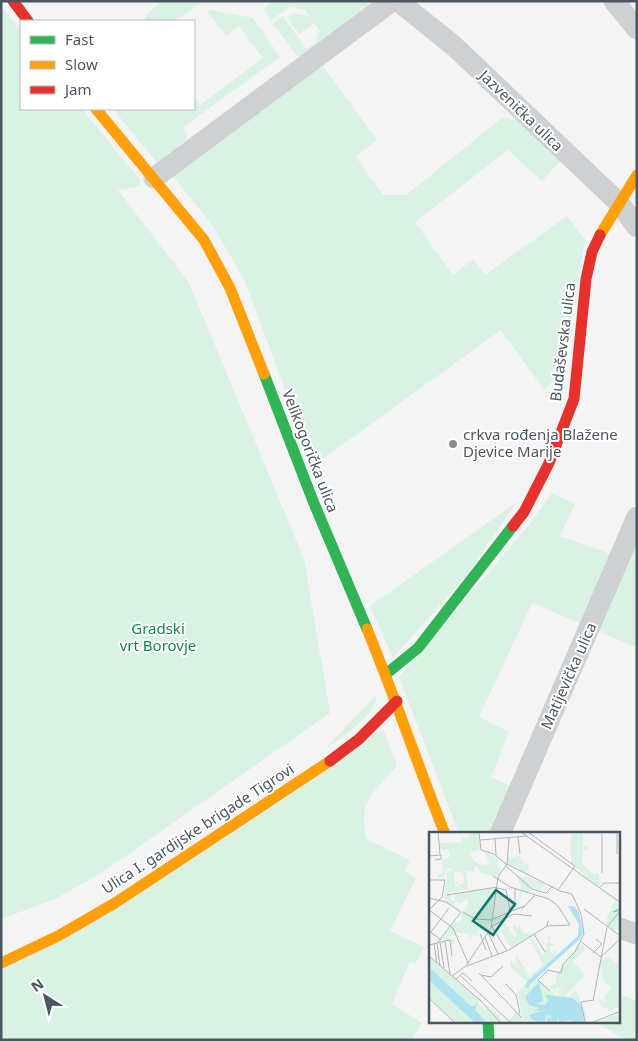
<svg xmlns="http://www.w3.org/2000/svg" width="638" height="1041" viewBox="0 0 638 1041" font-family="'Noto Sans',sans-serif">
	<rect width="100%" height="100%" fill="#f4f4f4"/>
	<g fill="#d9f2e3">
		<polygon points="162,1 205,1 174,21 143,21 150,11"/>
		<polygon points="273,1 370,1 369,10 302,58 297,56 273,23 283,16 306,49 316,42 317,34 320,31 314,23 299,34 287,17 294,13 309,16 305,9 293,8 291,6 271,20 263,9"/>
		<polygon points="1,6 21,32 21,109 82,109 141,181 139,186 118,190 189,283 304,559 330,713 103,872 55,899 1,919"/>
		<polygon points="210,10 253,18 280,57 183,127 188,137 158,164 113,109 194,109 194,96 200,105 263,58 239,26 226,36 208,12"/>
		<polygon points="322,65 377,140 356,157 383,195 406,195 502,118 519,121 561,160 542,181 508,150 415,222 453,275 473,259 485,275 567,216 585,240 564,372 544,390 501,330 313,466 245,281 213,226 172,175"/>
		<polygon points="552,493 575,504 560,536 611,554 580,623 532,603 479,717 509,732 491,777 510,786 489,833 459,833 399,677 529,525"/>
		<polygon points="517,502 465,577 393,658 370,606"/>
		<polygon points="637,536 637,648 598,631"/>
		<path d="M 376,695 C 379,713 339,740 325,749 Z"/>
		<path d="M 383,729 L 397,766 C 374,792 358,801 366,839 L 410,860 L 405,871 L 416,878 L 390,931 L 424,947 L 416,963 L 410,961 L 392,1004 L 422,1023 L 411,1040 L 1,1040 L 1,968 Z"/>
		<polygon points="619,994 637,1001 637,1040 626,1040 595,1022 619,1022"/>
	</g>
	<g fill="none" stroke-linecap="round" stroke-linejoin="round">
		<g stroke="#ced0d2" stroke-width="21">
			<polyline points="398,1 454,46 619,203 637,227"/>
			<polyline points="614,1 637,29"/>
			<polyline points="154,178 392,1"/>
			<polyline points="500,834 637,517"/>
			<polyline points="619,928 637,934"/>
		</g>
		<g stroke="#30b455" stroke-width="11">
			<polyline points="264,374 313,501 367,629"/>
			<polyline points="386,674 418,648 513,526"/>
			<polyline points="488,1022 489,1040"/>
		</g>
		<g stroke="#ff9f0a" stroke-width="11">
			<polyline points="96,109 204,240 230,288 264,374"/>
			<polyline points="600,235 637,175"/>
			<path d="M 367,629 C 395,697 418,766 445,834"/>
			<polyline points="1,963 58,936 115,903 330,761"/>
		</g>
		<g stroke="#e5322d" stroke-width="11">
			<polyline points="13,1 28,21"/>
			<polyline points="513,526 524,512 549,463 574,399 586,279 592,252 600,235"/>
			<polyline points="330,761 359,739 397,701"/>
		</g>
	</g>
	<circle fill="#868d94" stroke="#fff" stroke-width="2" cx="453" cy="444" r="5"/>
	<g text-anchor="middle" stroke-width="4" stroke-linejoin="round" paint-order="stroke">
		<g font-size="15" fill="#4a5661" stroke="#fff">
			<text transform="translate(521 111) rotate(44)" y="5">Jazvenička ulica</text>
			<text transform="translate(563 342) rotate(-83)" y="5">Budaševska ulica</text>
			<text transform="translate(310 451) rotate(69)" y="5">Velikogorička ulica</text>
			<text transform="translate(569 676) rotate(-66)" y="5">Matijevička ulica</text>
			<text transform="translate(198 829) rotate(-33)" y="5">Ulica I. gardijske brigade Tigrovi</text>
		</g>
		<g font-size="15" fill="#4a5661" stroke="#fff" text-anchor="start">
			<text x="463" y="440">crkva rođenja Blažene<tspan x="463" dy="17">Djevice Marije</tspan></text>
		</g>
		<g font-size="15" fill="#17864f" stroke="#fff">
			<text x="158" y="634">Gradski<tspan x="158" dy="17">vrt Borovje</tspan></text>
		</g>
	</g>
	<g transform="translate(429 832)">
		<rect width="191" height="191" fill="#f4f4f4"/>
		<path d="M 32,0 L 34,6 L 40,5 L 40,0 L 50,0 L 51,17 L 41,20 L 44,28 L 52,33 L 61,32 L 55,19 L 70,27 L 67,32 L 73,37 L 70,43 L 64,44 L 50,40 L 49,35 L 45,35 L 46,40 L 37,39 L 39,57 L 35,58 L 27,52 L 27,48 L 29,53 L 35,51 L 34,41 L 26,39 L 26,53 L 34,58 L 20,61 L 16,58 L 17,46 L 18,40 L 25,37 L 17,37 L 16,45 L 9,46 L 9,42 L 14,41 L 13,28 L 21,25 L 19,17 L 12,18 L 11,11 L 33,10 ZM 142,0 L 154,0 L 154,14 L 159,14 L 159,18 L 154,18 L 154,33 L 165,42 L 170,41 L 171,53 L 168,54 L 142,31 ZM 92,23 L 90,26 L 96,31 L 92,34 L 99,31 L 100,38 L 96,41 L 89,37 L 91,35 L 79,32 L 78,27 ZM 88,45 L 99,45 L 116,52 L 112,58 L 101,56 L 99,61 L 93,60 L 90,72 L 97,64 L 88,74 L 92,55 ZM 66,55 L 62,90 L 56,99 L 49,100 L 49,107 L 46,102 L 42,105 L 42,110 L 39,101 L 26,101 L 28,105 L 18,102 L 25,107 L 26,112 L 22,113 L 21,108 L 25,107 L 12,108 L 26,89 L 29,91 L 33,86 L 31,84 L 39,73 L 38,67 L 32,72 L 27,69 L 25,73 L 31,78 L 13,68 L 21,70 L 14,66 L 16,59 L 23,63 L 21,67 L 25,69 L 26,62 ZM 185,69 L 191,73 L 191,98 L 184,98 L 176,92 ZM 65,84 L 73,85 L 85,105 L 88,103 L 83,94 L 86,92 L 89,97 L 89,94 L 94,93 L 91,95 L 95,102 L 105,99 L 102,104 L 114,124 L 118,115 L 110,105 L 115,112 L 119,110 L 118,104 L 122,105 L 120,110 L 126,114 L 121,114 L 121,122 L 126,118 L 128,120 L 124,124 L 129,121 L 105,144 L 126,163 L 140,164 L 147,158 L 157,182 L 156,191 L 83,191 L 80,189 L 88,179 L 95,190 L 88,162 L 98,150 L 81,134 L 81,127 L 91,141 L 84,126 L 94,140 L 86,125 L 88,123 L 100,145 L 114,133 L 104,113 L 99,111 L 103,111 L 100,105 L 82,116 L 73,100 L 70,101 L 75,96 L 70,88 L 62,94 ZM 149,113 L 155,113 L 155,118 L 144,130 L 156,142 L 137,163 L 132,163 L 128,159 L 134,157 L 128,155 L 127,159 L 120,154 L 127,151 L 128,141 ZM 179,124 L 191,135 L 190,175 L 180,179 L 178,176 L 174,177 L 169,166 L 177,171 L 175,165 L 183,156 L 174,148 L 173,139 L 176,138 L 168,133 ZM 0,125 L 51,168 L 49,171 L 43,175 L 0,135 ZM 0,148 L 21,166 L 45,191 L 27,191 L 0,165 ZM 50,172 L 58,178 L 56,172 L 78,191 L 58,191 L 46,178 ZM 192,180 L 191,191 L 175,191 L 173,188 Z" fill="#d9f2e3"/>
		<path d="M 139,74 L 145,74 L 150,80 L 154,101 L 151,107 L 101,152 L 99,157 L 96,154 L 99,149 L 149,104 L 150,92 ZM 0,135 L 43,175 L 49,171 L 46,178 L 58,191 L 46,191 L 0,148 ZM 110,150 L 114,169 L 108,172 L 116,173 L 119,169 L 116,163 L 144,166 L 153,175 L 155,191 L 141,191 L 142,188 L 130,191 L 129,184 L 128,191 L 117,191 L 119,185 L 123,188 L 121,183 L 117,184 L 115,191 L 103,188 L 100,183 L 116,178 L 106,179 L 110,176 L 100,173 L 96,165 Z" fill="#aee2f0"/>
		<path fill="none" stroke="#b0b5b9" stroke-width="1" d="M 9,0 L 11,22M 50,0 L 52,18 L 65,22 L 78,33M 92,0 L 192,71M 99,0 L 146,34 L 129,58M 173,0 L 173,41M 188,0 L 188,22M 89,5 L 91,22M 66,6 L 67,23M 51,8 L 98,4M 0,24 L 12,23 L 12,27 L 6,28M 78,32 L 131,59 L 143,62 L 152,82 L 155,102 L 146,120 L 134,132 L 132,141 L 119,138 L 109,148 L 121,159M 77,34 L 103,57 L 117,61 L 124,54M 64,44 L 81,55 L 120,67 L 129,74 L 141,93 L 118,94M 0,48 L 16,48 L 13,65 L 0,78M 68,56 L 77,58 L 81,78M 170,56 L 175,51 L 192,51M 86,57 L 86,75M 18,63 L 68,55M 0,66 L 17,70 L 32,80M 192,76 L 184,80 L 192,78M 93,77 L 106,63M 155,77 L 190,103M 0,78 L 24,96 L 39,131M 34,80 L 46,87 L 64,88M 64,87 L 95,74M 62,95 L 85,82 L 103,84M 63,95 L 78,119M 0,99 L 12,108M 2,100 L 20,76M 59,100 L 69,122M 51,102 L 57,118M 105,102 L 116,120M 56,105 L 63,124M 16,109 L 21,108 L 23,124M 151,109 L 172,125 L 192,106M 9,110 L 32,80M 11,110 L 15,136M 8,111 L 11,134M 5,112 L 8,131M 0,113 L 16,109 L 21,142M 164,121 L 173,112 L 167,107M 0,124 L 51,168 L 72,191M 38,134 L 80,118 L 118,94 L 119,89M 50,141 L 93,186M 52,143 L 62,145 L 74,134M 23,144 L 37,134 L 62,96 L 69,45 L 78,32 L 80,6M 32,144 L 82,191M 27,147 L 34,141 L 43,149M 77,152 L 87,163 L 91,182M 0,166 L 26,191M 164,169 L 178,95 L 191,79M 156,190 L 152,170 L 164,168M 162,191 L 192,179"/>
		<path fill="#0f766e" fill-opacity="0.15" stroke="#0f766e" stroke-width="2.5" d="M 67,58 L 86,72 L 64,103 L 44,89 Z"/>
		<rect width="191" height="191" fill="none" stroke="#4a5661" stroke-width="2.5"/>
	</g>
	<rect width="638" height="1041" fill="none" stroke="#4a5661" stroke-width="5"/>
	<rect x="20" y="20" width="175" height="90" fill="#ffffff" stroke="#b7bbc0"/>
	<rect x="30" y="36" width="25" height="8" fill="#30b455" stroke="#b7bbc0"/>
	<text x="65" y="45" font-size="15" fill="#4a5661">Fast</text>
	<rect x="30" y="61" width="25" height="8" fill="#ff9f0a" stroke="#b7bbc0"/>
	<text x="65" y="70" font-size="15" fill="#4a5661">Slow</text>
	<rect x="30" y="86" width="25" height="8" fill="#e5322d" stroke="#b7bbc0"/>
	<text x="65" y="95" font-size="15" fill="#4a5661">Jam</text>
	<g transform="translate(45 996) rotate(324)" stroke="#ffffff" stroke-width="4" paint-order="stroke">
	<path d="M0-4L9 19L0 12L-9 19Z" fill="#4a5661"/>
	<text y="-8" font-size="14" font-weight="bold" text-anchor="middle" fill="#4a5661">N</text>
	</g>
</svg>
